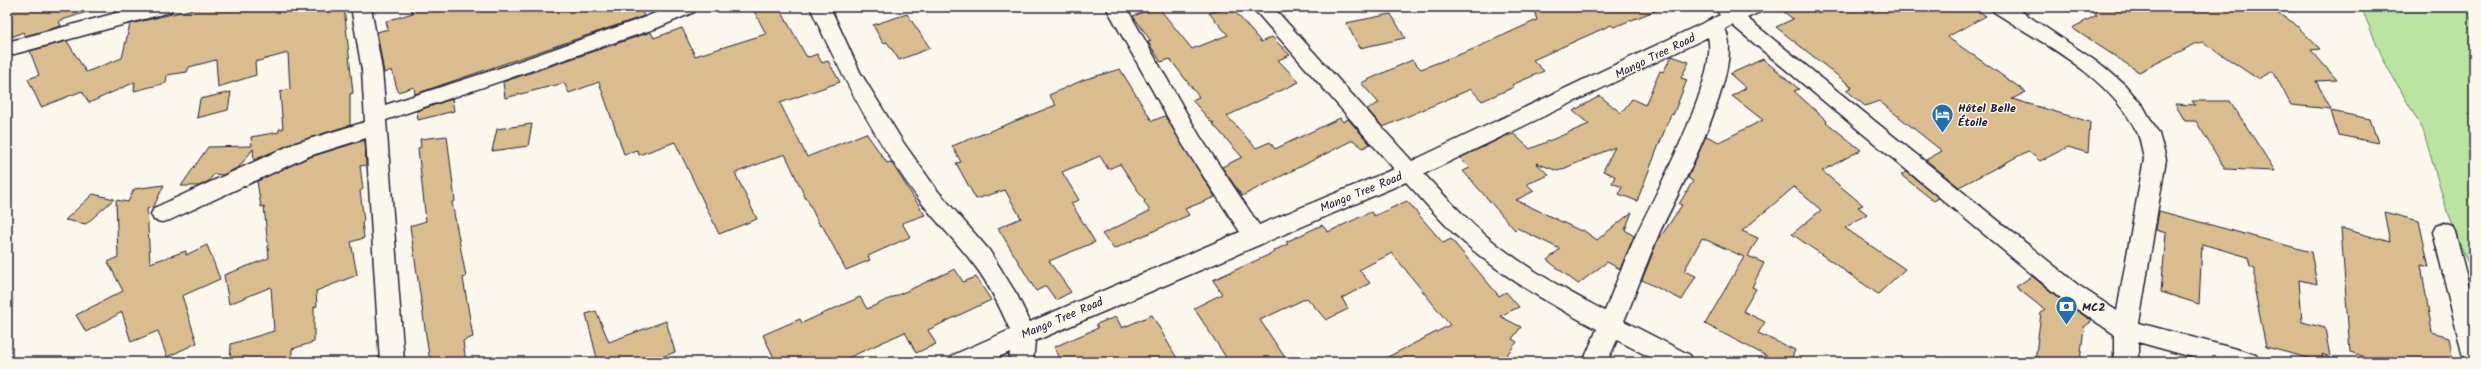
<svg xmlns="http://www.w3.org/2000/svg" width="2481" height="369" viewBox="0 0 2481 369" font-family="Kalam,sans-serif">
	<rect width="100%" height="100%" fill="#fbf7ec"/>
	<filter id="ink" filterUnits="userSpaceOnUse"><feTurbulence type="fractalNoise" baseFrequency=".025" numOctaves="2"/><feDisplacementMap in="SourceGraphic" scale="8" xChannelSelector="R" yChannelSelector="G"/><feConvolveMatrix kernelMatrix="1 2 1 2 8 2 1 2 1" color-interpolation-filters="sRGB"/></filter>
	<g filter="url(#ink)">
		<polygon fill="#bbe4a0" stroke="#6e836e" points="2361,7 2474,7 2474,278 2448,215 2423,130 2384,61"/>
		<g fill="#d9bd8e" stroke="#22223b">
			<polygon points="10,7 89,7 90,11 59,21 61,26 25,36 23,32 12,37"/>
			<polygon points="202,7 344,7 353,93 350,94 350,125 293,143 254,160 253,149 239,167 223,175 214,174 209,181 199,186 181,186 208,147 252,146 251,137 279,132 279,129 283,129 280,92 290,89 288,53 255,62 256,75 218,87 216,60 189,67 187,72 167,75 166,83 134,91 135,82 89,103 82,91 41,107 28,79 39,75 30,51 67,41 86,72 122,58 130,24"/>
			<polygon points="409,7 639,7 644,16 415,94 414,87 398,92 392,70 384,73 377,32 388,29 386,21 413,13"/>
			<polygon points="752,7 779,7 806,56 809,57 817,54 822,63 828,61 840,82 780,103 807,157 866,133 887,163 891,162 925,215 902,223 910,237 868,256 870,260 846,270 822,225 820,226 807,199 806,199 785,154 735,173 757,219 719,234 675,142 639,155 637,150 624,154 599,82 569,93 564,83 505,98 503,82 651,32 654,38 682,28 695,56 766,34"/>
			<polygon points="1158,7 1192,49 1228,35 1209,13 1231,7 1261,42 1272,37 1290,55 1278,60 1299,82 1227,116 1256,148 1270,142 1275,149 1340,118 1343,122 1348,119 1370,144 1363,148 1353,140 1242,196 1222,167 1242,157 1212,123 1214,122 1212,123 1192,100 1199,97 1170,59 1161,62 1148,42 1151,41 1133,16"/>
			<polygon points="1533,7 1662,8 1614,27 1611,25 1533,60 1544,71 1512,85 1514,87 1482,101 1471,89 1383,127 1367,109 1379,103 1361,83 1412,60 1421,69 1471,50 1537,20"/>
			<polygon points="1778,7 1972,7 1986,16 1947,37 2026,92 2012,99 2090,122 2088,153 2068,147 2040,161 2028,151 1959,187 1926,160 1942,151 1879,101 1865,106 1846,90 1852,87 1776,27 1793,19"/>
			<polygon points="2084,7 2267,7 2294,23 2320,49 2311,50 2337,80 2316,81 2331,109 2291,105 2273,71 2258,79 2203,42 2195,44 2139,72 2072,28 2097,15"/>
			<polygon points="907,14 930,48 899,60 887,42 883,43 873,25"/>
			<polygon points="1391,14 1405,38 1360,48 1346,23"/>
			<polygon points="1672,56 1689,62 1681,78 1687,80 1673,115 1671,114 1637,201 1619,194 1622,187 1612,183 1615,176 1603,171 1615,147 1558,171 1536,163 1549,175 1527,184 1534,191 1516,200 1581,231 1583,230 1597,240 1632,212 1625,230 1634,236 1620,269 1607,262 1578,284 1547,260 1560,249 1517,228 1515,230 1463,171 1470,168 1460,158 1506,136 1514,134 1530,149 1589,124 1573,111 1600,96 1621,113 1632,99 1645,105 1660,71 1663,72"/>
			<polygon points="1763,59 1799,89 1794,91 1827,121 1826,122 1861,150 1822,171 1863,205 1858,207 1867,214 1845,228 1905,269 1878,294 1792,234 1821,210 1794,187 1742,231 1758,238 1748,256 1764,263 1752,287 1756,289 1743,311 1765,322 1758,333 1795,350 1790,362 1778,362 1705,324 1744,257 1702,238 1684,271 1696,276 1682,300 1642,280 1657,242 1682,205 1679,204 1693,181 1688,178 1706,136 1719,142 1763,120 1732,96 1746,88 1730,74"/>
			<polygon points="1120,69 1152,121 1165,116 1215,197 1185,209 1189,215 1114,249 1102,234 1150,211 1144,202 1145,201 1120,164 1108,169 1100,156 1062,172 1079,200 1071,203 1095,242 1049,261 1071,292 1056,300 1046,286 1036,291 998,228 1021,218 1005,190 976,199 956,163 961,162 952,146 1056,105 1049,95 1083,80"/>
			<polygon points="231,92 228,110 197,118 200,99"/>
			<polygon points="452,99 454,111 418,120 417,111"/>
			<polygon points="2192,101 2230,101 2275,171 2225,169 2196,121 2185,121 2175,104 2195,105"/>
			<polygon points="2331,111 2370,119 2378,143 2338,135"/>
			<polygon points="532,124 528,146 492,151 497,129"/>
			<polygon points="447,136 455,201 452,202 466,277 463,278 473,337 463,341 466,362 430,362 410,226 426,221 418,148 421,147 420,139"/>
			<polygon points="365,140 366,165 360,166 363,189 360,191 364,221 362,222 364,238 351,242 357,275 316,291 317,306 314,307 314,342 292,349 292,359 283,362 230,362 231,344 274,331 271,287 229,304 224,275 269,258 264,206 261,207 257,181 310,157"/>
			<polygon points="1907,172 1939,198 1934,201 1901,175"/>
			<polygon points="164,185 154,206 147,209 150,263 186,251 186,255 207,245 220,279 182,296 197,343 167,357 158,331 131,342 122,312 86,332 76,315 123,291 108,262 118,257 116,200 128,202 134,189"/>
			<polygon points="93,194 114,199 86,224 65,220"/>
			<polygon points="1407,201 1443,243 1451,239 1499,296 1506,292 1519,307 1500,316 1521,327 1512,339 1517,342 1501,362 1378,362 1450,325 1392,253 1359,270 1370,283 1342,298 1348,309 1326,320 1307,298 1260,320 1288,362 1229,362 1194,308 1222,294 1213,280 1275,252 1273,251 1288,244 1286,242 1322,225 1328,232 1371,212 1374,216"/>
			<polygon points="2159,211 2311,252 2317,284 2299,280 2302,322 2325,328 2330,357 2322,354 2324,362 2266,347 2255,292 2255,268 2250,266 2248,257 2202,244 2199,304 2161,292 2166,233 2156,230"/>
			<polygon points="2384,212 2419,221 2429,267 2421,265 2432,332 2449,337 2453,362 2381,362 2350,352 2341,228 2390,242"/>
			<polygon points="955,269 963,282 976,277 991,300 928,330 936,344 916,353 905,332 839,362 776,362 763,335 800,319 802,323 860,297 867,309"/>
			<polygon points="2032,276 2061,300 2092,321 2084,327 2080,362 2035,362 2041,313 2045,310 2016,287"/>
			<polygon points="596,311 609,342 666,321 675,352 659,358 660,362 598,362 586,314"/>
			<polygon points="1152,315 1179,362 1062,362 1054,347 1098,328 1096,324 1116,317 1122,328"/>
		</g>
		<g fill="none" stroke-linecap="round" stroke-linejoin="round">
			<defs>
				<g id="minor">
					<polygon points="139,7 173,7 170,12 7,56 7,42"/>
					<polygon points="351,7 371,7 382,70 385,105 494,70 643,18 670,7 697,7 694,12 657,28 386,120 404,362 380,362 366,138 309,156 170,220 162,222 154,220 151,214 154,208 293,144 365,122 362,70"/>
					<path d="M 810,7 L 830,7 L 860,72 L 903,142 L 937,190 L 989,250 L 1017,295 L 1030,322 L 1240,232 L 1183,145 L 1106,7 L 1126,7 L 1199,135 L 1259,225 L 1394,169 L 1252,7 L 1273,7 L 1412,161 L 1720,15 L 1714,7 L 1763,7 L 1760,12 L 1747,18 L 2078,285 L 2117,311 L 2144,159 C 2142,150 2141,140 2137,132 C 2109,76 2044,44 1994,12 L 1991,7 L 2015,7 L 2103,66 L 2125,85 L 2143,106 L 2159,134 L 2166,159 L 2139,323 L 2247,352 L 2256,355 L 2259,362 L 2210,362 L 2138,342 L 2138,362 L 2114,362 L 2114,334 L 2062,299 L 1732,25 L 1725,29 C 1746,68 1677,195 1658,236 C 1646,264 1636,293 1624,321 L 1690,355 L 1693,362 L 1659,362 L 1617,340 L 1607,362 L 1583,362 L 1597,329 C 1549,304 1501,276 1460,239 C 1441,222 1424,201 1406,182 L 1035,341 L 1033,362 L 1009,362 L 1010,352 L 987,362 L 950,362 L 953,355 L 1010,330 C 1000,307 988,282 972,262 C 956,241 937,223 921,202 C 876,142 841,75 810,7 ZM 1708,37 C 1719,77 1655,195 1636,235 C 1625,260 1615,285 1605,311 C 1559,287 1514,261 1476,227 C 1458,210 1441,192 1424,174 Z"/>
					<polygon points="2444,223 2452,226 2455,232 2474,305 2474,362 2465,360 2462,353 2433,232 2436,226"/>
				</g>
			</defs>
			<use href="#minor" stroke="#22223b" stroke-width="3"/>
			<use href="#minor" fill="#fbf7ec" fill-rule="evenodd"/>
		</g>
	</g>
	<defs>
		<symbol id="hotel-pin" viewBox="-11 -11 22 30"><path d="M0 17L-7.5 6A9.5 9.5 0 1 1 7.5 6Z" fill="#1f6fb2" stroke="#fbf7ec"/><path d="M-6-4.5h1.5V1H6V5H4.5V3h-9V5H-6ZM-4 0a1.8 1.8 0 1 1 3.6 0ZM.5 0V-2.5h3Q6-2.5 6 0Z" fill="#fff"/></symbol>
		<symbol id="bank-pin" viewBox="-11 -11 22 30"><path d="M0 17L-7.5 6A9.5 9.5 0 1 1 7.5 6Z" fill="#1f6fb2" stroke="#fbf7ec"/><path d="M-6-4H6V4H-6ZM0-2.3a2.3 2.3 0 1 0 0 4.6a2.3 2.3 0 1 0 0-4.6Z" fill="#fff"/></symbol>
	</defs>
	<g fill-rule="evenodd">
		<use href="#hotel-pin" x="1930" y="102" width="25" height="34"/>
		<use href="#bank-pin" x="2054" y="294" width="25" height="34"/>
	</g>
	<g text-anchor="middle" stroke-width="3" stroke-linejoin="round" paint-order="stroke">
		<g font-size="12" fill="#22223b" stroke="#fbf7ec">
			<text transform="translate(1655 56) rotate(-26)" y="4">Mango Tree Road</text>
			<text transform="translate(1361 192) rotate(-22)" y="4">Mango Tree Road</text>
			<text transform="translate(1062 318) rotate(-23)" y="4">Mango Tree Road</text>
		</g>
		<g font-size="12" font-weight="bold" fill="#22223b" stroke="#fbf7ec" text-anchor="start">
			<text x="1958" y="112">Hôtel Belle<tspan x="1958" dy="14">Étoile</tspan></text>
			<text x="2082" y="311">MC2</text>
		</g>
	</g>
	<rect width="2481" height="369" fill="none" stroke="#fbf7ec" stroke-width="24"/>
	<rect x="12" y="12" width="2457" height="345" fill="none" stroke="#22223b" stroke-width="1.5" filter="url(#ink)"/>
</svg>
